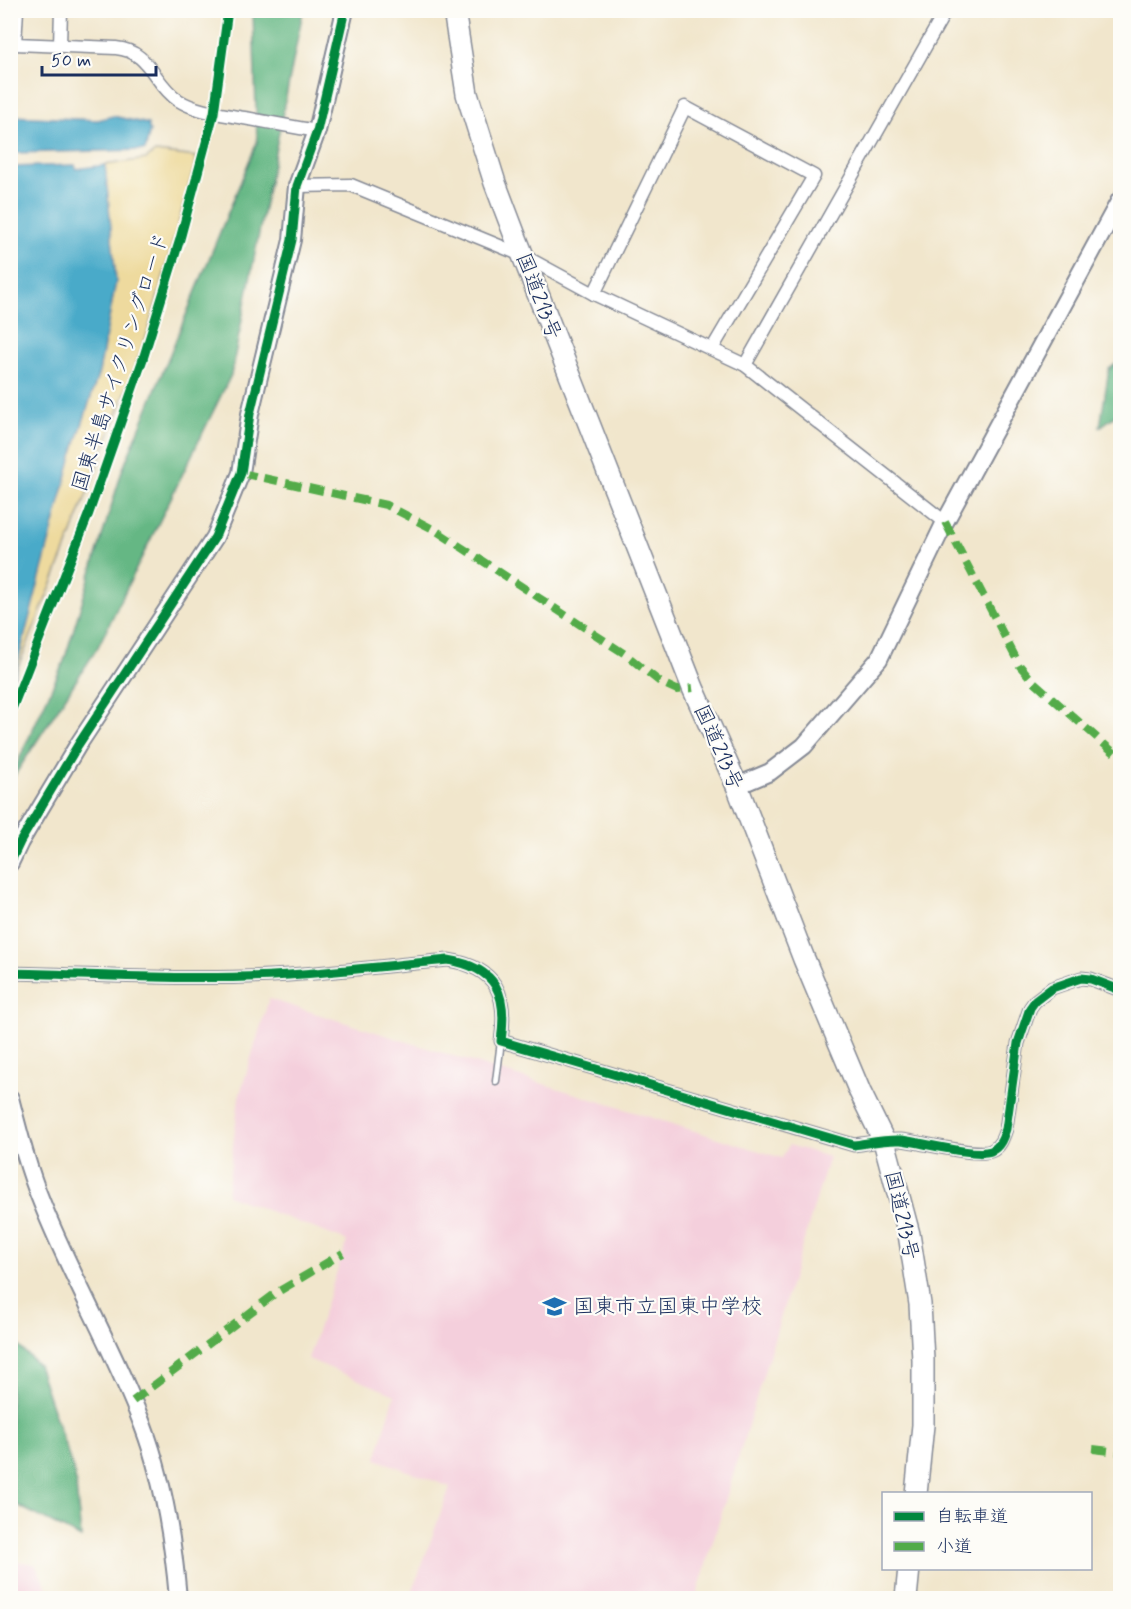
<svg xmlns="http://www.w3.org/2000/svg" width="1131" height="1609" viewBox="0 0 1131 1609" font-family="Mynerve,'Klee One',sans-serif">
	<rect width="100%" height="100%" fill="#fdfcf7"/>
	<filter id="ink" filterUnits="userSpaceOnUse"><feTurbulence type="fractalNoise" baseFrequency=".0167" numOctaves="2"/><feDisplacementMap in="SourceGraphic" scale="12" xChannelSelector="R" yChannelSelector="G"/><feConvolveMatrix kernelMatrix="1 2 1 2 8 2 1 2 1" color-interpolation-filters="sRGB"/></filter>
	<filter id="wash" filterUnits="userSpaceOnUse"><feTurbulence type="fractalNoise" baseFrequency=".008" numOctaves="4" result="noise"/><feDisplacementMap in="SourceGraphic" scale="24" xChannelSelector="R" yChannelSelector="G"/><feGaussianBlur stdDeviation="1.35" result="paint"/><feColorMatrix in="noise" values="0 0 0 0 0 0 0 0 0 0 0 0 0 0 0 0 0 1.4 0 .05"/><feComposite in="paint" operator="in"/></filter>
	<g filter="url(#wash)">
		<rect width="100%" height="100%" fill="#f1e6cc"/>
		<g fill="#f4cfdc">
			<polygon points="269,999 782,1158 789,1145 829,1157 696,1598 410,1598 450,1487 376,1459 395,1395 308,1359 347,1241 227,1195 239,1097"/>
			<polygon points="10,1560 35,1564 52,1598 11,1598"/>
		</g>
		<g fill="#65b784" stroke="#407371" stroke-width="1.5">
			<polygon points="253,11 303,11 231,375 98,647 11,781 11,777 64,661 122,471 257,142"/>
			<polygon points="1120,361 1120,412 1100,427 1109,369"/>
			<polygon points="10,1338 38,1365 75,1475 81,1538 11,1502"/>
		</g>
		<polygon fill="#eeda9e" stroke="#84847e" stroke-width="1.5" points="155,152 197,157 147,335 66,549 11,685 71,459 99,372 116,281 105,165 146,159"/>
		<g fill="#4aaac9" stroke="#326c94" stroke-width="1.5">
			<path d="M 11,116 L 98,120 L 113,116 L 148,124 L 150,132 C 147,138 148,143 145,150 L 11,153 Z"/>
			<polygon points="75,165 76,169 105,165 116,281 99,372 71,459 11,688 11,167"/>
		</g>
	</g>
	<g filter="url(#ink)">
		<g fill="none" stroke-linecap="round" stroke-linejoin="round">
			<defs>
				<polyline id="lane" points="496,1081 501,1041"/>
				<g id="street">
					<path d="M 17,10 L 15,44 L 116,48 C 150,51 153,83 178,100 C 197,112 222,114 244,118 C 268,122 292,127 317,131"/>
					<polyline points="60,45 61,10"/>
					<polyline points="297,186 351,185 524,256 594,294 745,365 945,522"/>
					<polyline points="594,294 685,107 814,176 712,349"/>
					<polyline points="745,365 946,10"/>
					<path d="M 10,973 C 103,975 197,981 289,975 C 342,971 395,965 448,960 C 497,968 508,994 501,1041 L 854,1145 C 869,1143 886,1139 901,1140 C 921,1142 974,1157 991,1151 C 1000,1147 1003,1138 1006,1129 L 1018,1043 L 1030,1008 L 1035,1001 L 1052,988 L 1081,978 L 1091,979 L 1120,990"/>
				</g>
				<g id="secondary">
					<polyline points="737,786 770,772 804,746 879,659 945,522 1120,200"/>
					<polyline points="10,863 20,842 78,745 215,537 241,473 250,414 292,240 297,186 317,131 345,10"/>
					<path d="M 10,1098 C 19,1133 28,1169 42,1203 C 72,1279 114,1349 143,1426 C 164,1481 173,1540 178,1598"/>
				</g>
				<g id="highway">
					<polyline points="454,10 467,94 495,183 514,233 693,688 737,786 804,959 860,1092 884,1141 909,1234 920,1304 923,1360 923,1425 916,1494"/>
					<polyline points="906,1598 909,1568"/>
				</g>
			</defs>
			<use href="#lane" stroke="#868a95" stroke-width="9"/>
			<use href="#street" stroke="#868a95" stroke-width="15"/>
			<use href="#secondary" stroke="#868a95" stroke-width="20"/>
			<use href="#highway" stroke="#868a95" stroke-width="24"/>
			<use href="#lane" stroke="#fff" stroke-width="6"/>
			<use href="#street" stroke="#fff" stroke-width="12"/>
			<use href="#secondary" stroke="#fff" stroke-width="16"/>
			<use href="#highway" stroke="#fff" stroke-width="21"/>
			<g stroke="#52ab49" stroke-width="8" stroke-dasharray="15 8" stroke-linecap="butt">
				<polyline points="241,473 386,505 435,530 625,654 660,682 677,690 693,688"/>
				<polyline points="945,522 1020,666 1034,682 1120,758"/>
				<polyline points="133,1401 276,1293 343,1253"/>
				<polyline points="1093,1449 1120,1452"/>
			</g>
			<defs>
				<g id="cycleway">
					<polyline points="10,714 89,513 143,359 180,239 214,113 228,10"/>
					<polyline points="10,863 20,842 78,745 215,537 241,473 250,414 292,240 297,186 317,131 345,10"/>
					<path d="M 10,973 C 103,975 197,981 289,975 C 342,971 395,965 448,960 C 497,968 508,994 501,1041 L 854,1145 C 869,1143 886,1139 901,1140 C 921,1142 974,1157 991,1151 C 1000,1147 1003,1138 1006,1129 L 1018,1043 L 1030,1008 L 1035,1001 L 1052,988 L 1081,978 L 1091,979 L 1120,990"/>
				</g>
			</defs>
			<use href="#cycleway" stroke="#fdfcf7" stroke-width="13"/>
			<use href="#cycleway" stroke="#00873e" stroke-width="9"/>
		</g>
	</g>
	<defs>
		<symbol id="school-bare" viewBox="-9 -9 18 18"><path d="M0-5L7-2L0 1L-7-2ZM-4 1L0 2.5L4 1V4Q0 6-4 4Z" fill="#1f6fb2" stroke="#fdfcf7" stroke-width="2.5" paint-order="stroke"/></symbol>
	</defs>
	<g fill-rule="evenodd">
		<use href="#school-bare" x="538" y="1290" width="33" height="33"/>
	</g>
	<g text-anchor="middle" stroke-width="4.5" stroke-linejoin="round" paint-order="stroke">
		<g font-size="21" fill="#1b2f5e" stroke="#fdfcf7">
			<text transform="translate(539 296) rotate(69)" y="7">国道213号</text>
			<text transform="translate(120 362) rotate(-72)" y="7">国東半島サイクリングロード</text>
			<text transform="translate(719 747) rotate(66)" y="7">国道213号</text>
			<text transform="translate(902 1215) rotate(77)" y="7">国道213号</text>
		</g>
		<g font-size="21" fill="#1b2f5e" stroke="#fdfcf7" text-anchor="start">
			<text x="573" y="1313">国東市立国東中学校</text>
		</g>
	</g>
	<rect width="1131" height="1609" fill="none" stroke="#fdfcf7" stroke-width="36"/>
	<rect x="882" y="1492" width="210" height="78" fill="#fdfcf7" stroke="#a3aaba" stroke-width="1.5"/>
	<rect x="894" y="1512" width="30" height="9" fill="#00873e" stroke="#a3aaba" stroke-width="1.5"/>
	<text x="936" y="1522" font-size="18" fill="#1b2f5e">自転車道</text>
	<rect x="894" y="1542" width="30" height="9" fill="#52ab49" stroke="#a3aaba" stroke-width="1.5"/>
	<text x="936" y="1552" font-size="18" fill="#1b2f5e">小道</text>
	<path d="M42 66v9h114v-9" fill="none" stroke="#1b2f5e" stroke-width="3"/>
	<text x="51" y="66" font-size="18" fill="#1b2f5e" stroke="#fdfcf7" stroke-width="4.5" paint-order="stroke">50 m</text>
</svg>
